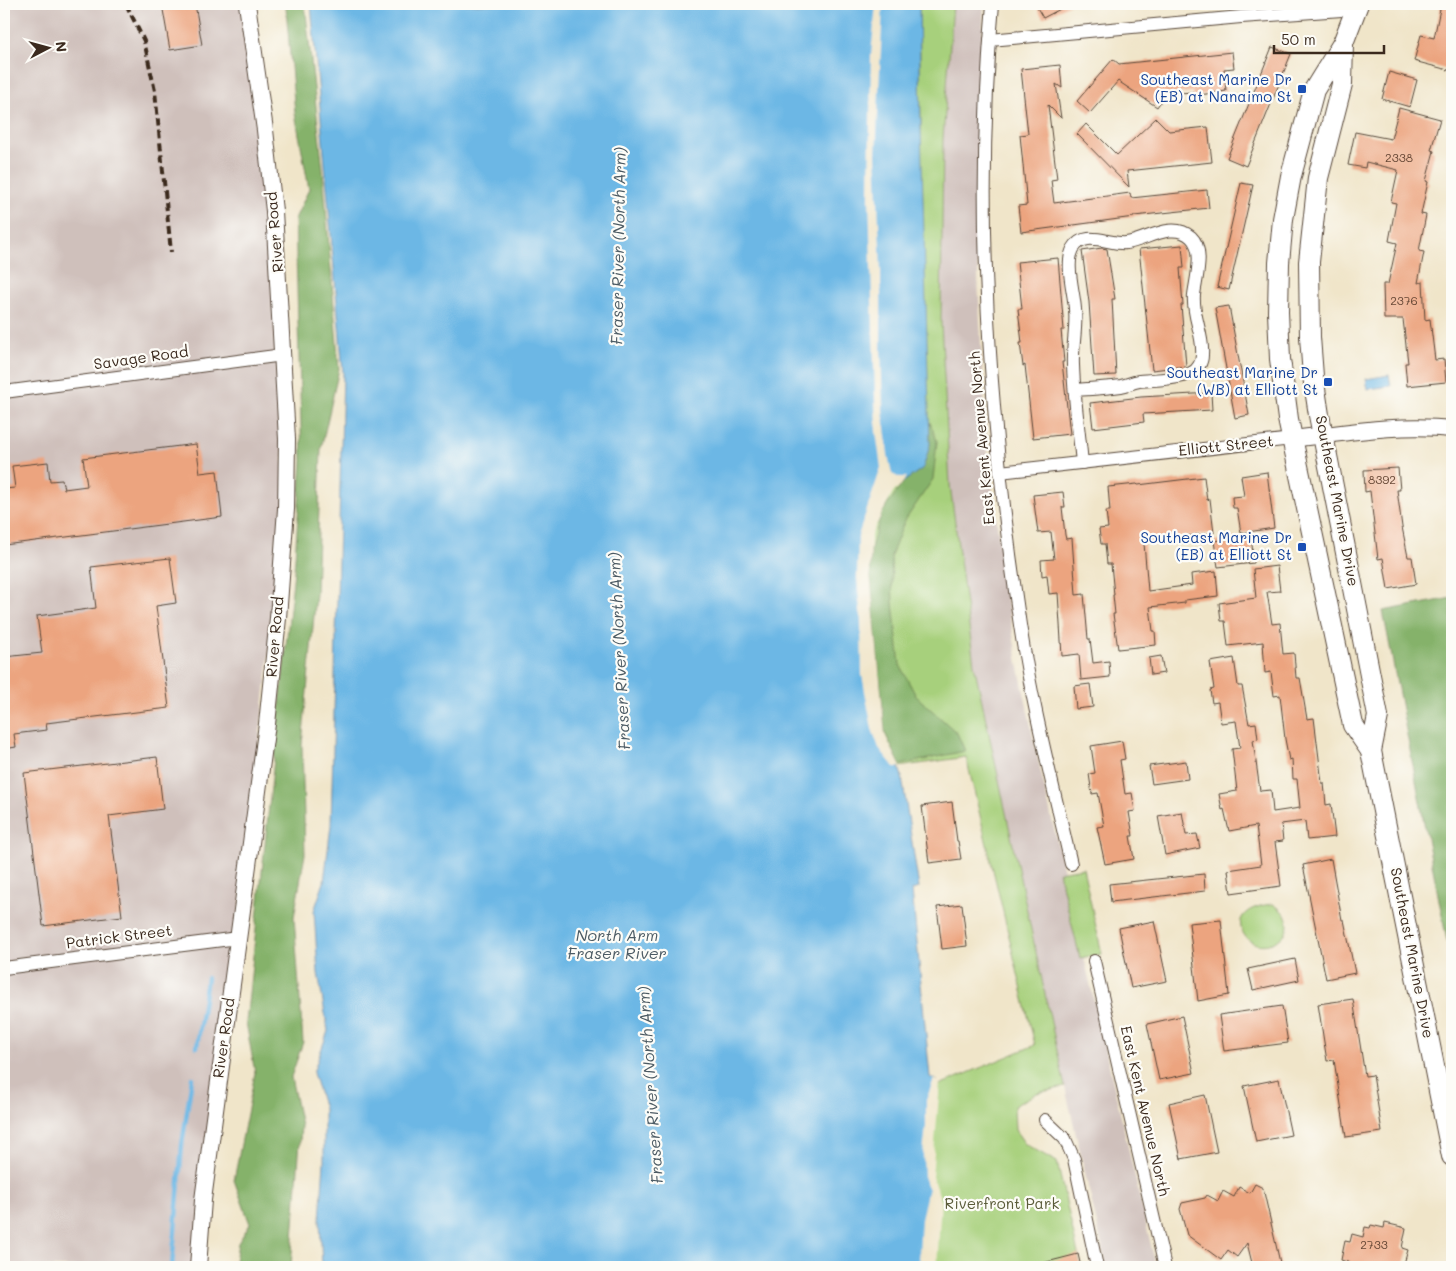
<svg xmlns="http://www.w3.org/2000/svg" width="1456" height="1271" viewBox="0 0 1456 1271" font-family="Mali,sans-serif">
	<rect width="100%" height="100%" fill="#fdfcf7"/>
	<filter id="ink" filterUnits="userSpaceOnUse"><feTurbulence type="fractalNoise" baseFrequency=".02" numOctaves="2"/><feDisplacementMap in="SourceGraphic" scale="10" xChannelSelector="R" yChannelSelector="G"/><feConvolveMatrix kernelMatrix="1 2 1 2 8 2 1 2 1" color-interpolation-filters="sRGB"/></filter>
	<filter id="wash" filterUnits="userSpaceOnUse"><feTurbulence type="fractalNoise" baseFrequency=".0096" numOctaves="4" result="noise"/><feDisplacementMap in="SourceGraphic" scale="20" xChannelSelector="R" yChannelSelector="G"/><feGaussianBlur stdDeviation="1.12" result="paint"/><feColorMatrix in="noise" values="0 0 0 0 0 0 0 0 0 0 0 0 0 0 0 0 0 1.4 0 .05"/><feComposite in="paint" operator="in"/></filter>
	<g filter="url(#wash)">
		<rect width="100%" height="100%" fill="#f0e5c9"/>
		<g fill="#cfc0bb">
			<polygon points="4,4 247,4 265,130 286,509 198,1267 4,1267"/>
			<polygon points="953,4 984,4 978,112 977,253 981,346 988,454 1006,594 1018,663 1036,751 1156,1267 1107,1267 1065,1087 974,664 950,485 941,322 943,139"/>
		</g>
		<g fill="#a7d07b" stroke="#717d4c">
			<polygon points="919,4 953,4 943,139 941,322 950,485 974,664 1065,1087 1037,1093 1014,1106 1015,1130 1025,1144 1057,1162 1081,1267 935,1267 929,1177 937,1086 1035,1045 966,757 899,767 882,735 869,573 869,535 921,128"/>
			<polygon points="1083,868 1102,954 1080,958 1059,872"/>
			<path d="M 1273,904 C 1313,929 1262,960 1245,936 C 1230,914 1256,905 1273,904 Z"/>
		</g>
		<g fill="#85b26b" stroke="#606e44">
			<polygon points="281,4 305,4 323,171 339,369 321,449 316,594 302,745 305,854 294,917 303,1042 291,1077 301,1126 291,1267 234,1267 238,1243 250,1224 234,1180 255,1073 246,1022 294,571 302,461 295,219 309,189 295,113 286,8"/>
			<polygon points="924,407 937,441 933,479 904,522 891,556 893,603 900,665 916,696 957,733 965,751 900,765 885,733 870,572 871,549 881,514 907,477"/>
			<polygon points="1452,598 1452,967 1383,611"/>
		</g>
		<g fill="#6cb7e5" stroke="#547082">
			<polygon points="311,4 919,4 921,128 930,445 923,468 891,491 869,535 869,573 882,735 899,767 902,777 919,888 912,890 930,1077 937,1081 929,1177 935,1267 322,1267 320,1220 324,1162 324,1109 313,1073 328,1031 318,973 314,911 324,882 331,825 343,373"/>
			<polygon points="1389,375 1391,386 1368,389 1366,379"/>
		</g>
		<g fill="#f0e5c9">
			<polygon points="876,4 883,4 876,155 881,272 881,350 883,410 888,455 892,474 898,477 907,477 898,489 893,492 871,535 870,572 885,735 901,767 894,767 879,748 872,729 862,675 861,622 857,578 858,536 881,468 876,431 869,197 871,55"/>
			<polygon points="934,1079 940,1083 932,1177 941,1200 937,1267 920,1267 919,1254 921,1220 928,1188 924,1176 923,1154 926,1126 926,1100"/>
		</g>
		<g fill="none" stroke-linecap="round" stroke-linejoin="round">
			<g stroke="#6cb7e5" stroke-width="4.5">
				<polyline points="197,1047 207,978"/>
				<polyline points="172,1267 182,1145 192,1078"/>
			</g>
		</g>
		<g id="blocks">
			<g fill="#eca47f">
				<polygon points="162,4 195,4 202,45 170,50"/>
				<polygon points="1035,4 1070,4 1043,18"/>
				<polygon points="1441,4 1452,4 1452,71 1414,61 1421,35 1434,38"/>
				<polygon points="1272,47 1291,54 1246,166 1227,158"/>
				<polygon points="1232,52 1234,68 1224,69 1226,91 1193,96 1193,92 1166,94 1157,107 1118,81 1090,113 1077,101 1113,59 1119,64"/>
				<polygon points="1060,65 1062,88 1056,84 1061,118 1048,105 1057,179 1051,180 1054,203 1130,193 1131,198 1207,190 1209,208 1134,216 1134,217 1021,232 1018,206 1027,205 1020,135 1028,134 1021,69"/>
				<polygon points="1389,72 1417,80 1410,107 1382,99"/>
				<polygon points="1399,108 1440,119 1431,150 1434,151 1426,181 1428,182 1421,214 1426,215 1419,251 1424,252 1418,283 1423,282 1425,320 1430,319 1435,360 1444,359 1446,382 1407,386 1405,363 1408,363 1403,319 1384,319 1383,284 1388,284 1397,243 1389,241 1396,203 1391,202 1398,170 1366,162 1365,168 1348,165 1355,132 1391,139"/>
				<polygon points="1156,118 1169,131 1208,127 1212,162 1127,171 1129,187 1077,134 1086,124 1117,155"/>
				<polygon points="1241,183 1253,185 1229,290 1217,287"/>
				<polygon points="1182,245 1184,268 1180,268 1183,305 1181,305 1186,366 1152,370 1139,249"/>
				<polygon points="1102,248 1107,249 1115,299 1112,299 1116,375 1094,376 1089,302 1082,251"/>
				<polygon points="1058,258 1064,330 1061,330 1064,362 1062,362 1070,434 1033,438 1025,365 1023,366 1020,343 1022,343 1018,309 1022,309 1017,262"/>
				<polygon points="1229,306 1249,415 1235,418 1215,308"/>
				<polygon points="1211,393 1212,410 1143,414 1144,422 1093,428 1090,403 1141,397"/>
				<polygon points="196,444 200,473 217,471 222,517 4,545 4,489 15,488 12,466 48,462 50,481 62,480 64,489 87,486 83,458"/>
				<polygon points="1398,468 1400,490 1397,490 1402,527 1408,557 1412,557 1416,584 1388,589 1383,558 1378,559 1370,491 1365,492 1364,470"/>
				<polygon points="1267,472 1274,528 1241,533 1237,508 1233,508 1232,497 1244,496 1241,476"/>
				<polygon points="1204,477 1207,500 1210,499 1214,533 1176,537 1177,539 1144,543 1148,591 1192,585 1191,574 1216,571 1218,596 1185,600 1185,603 1150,607 1153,631 1155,631 1156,645 1118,649 1113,614 1115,614 1113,595 1114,595 1111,564 1107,564 1105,544 1101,544 1099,529 1108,528 1106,511 1110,511 1108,487 1137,484 1138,485"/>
				<polygon points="1063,492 1065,507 1062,507 1065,535 1066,539 1072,538 1076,595 1084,594 1088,639 1090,639 1093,663 1109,661 1110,677 1081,680 1079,654 1062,656 1058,593 1049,594 1047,575 1042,576 1041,560 1054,559 1051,532 1038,533 1033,495"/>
				<polygon points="1251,536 1254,563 1218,567 1214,541"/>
				<polygon points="170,558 176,603 156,606 169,708 46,723 47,730 14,734 16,747 4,749 4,657 42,653 37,616 96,608 91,567"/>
				<polygon points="1277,566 1280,591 1267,592 1272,624 1280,623 1283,654 1294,653 1296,678 1300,678 1307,719 1314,718 1322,783 1324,783 1326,805 1331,804 1335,837 1307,840 1305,821 1281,824 1283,841 1275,842 1281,886 1231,893 1228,870 1261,865 1256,826 1229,831 1224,809 1222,810 1219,794 1237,791 1232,749 1240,748 1236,721 1221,723 1218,702 1212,703 1210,690 1214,689 1210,662 1234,658 1238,686 1242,686 1249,724 1256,723 1258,739 1253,740 1260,791 1271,790 1273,812 1300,808 1297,779 1293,779 1292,759 1289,760 1285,739 1280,695 1274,696 1271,672 1265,673 1263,642 1228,646 1225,621 1221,621 1219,603 1256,598 1253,569"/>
				<polygon points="1161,656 1164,673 1151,675 1149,658"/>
				<polygon points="1090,684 1093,707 1076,709 1074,686"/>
				<polygon points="1122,741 1125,759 1120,760 1125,794 1132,793 1135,811 1129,812 1133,836 1130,836 1134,859 1105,864 1097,827 1104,826 1098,793 1092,794 1089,774 1095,773 1091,746"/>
				<polygon points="157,757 163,809 109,816 122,916 43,926 24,773"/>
				<polygon points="1186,761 1188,779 1152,784 1149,766"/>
				<polygon points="952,802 957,841 958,841 961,859 929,863 922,806"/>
				<polygon points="1182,812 1186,835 1197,834 1200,848 1165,855 1158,816"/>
				<polygon points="1331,859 1342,920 1344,920 1355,973 1326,979 1303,865"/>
				<polygon points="1204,874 1205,891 1111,902 1109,884"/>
				<polygon points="962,904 967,946 942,949 937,907"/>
				<polygon points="1221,920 1229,995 1198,1001 1189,923"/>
				<polygon points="1154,921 1167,981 1131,988 1119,928"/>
				<polygon points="1295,959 1299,980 1253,990 1248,969"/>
				<polygon points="1353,999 1365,1076 1373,1075 1382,1132 1346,1137 1334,1060 1327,1061 1318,1004"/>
				<polygon points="1282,1006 1288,1043 1224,1051 1219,1015"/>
				<polygon points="1182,1016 1194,1073 1159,1080 1147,1024"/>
				<polygon points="1279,1079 1291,1135 1256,1142 1244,1086"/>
				<polygon points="1205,1095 1217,1152 1181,1159 1169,1103"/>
				<polygon points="1255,1184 1263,1188 1281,1267 1253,1267 1247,1243 1237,1257 1228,1250 1221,1260 1187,1235 1180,1209 1182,1203 1205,1198 1207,1195 1218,1201 1223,1191 1234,1197 1239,1187 1250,1193"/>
				<polygon points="1385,1223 1406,1228 1402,1248 1408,1250 1403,1267 1350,1267 1351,1263 1341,1260 1345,1241 1350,1242 1352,1234 1363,1237 1365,1227 1370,1228 1371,1225 1384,1228"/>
				<polygon points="1078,1254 1081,1267 1044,1267 1043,1263"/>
			</g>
		</g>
	</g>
	<g filter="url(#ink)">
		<use href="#blocks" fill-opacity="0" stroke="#564638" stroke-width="1"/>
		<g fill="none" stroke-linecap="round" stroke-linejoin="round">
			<defs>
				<g id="minor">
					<path d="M 993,4 C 974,209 989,421 1020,625 C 1032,705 1053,785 1071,864"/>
					<polyline points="990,40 1241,17 1356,9"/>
					<path d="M 1075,390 C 1090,389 1106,388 1121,386 C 1127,385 1133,382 1139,381 C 1152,380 1181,379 1191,373 C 1198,370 1202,362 1202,355 C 1204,335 1192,316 1194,295 C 1196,278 1205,250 1191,237 C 1172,220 1145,241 1126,243 C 1110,245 1084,229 1073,249 C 1065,264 1074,292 1075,309 C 1077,327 1072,347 1073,365 C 1074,398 1079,431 1082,463"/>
					<polyline points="4,392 283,355"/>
					<polyline points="1000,472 1292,439"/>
					<polyline points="1094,961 1165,1267"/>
					<polyline points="4,968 238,938"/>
					<polyline points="1045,1120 1065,1139 1074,1159 1097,1267"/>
				</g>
				<g id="tertiary">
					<path d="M 1292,439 C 1345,433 1399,423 1452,429"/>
					<polyline points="198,1267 203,1200 267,724 278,618 286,509 287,439 274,211 265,130 247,4"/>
				</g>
				<g id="primary">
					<polyline points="1358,4 1343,43 1314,90 1291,176 1283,219 1279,263 1278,312 1280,359 1288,419 1353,725 1371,751"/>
					<polyline points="1343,43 1342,84 1318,178 1309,262 1310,337 1313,376 1319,415 1378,716 1371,751 1452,1156"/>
				</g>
			</defs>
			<use href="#minor" stroke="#564638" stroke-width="14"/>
			<use href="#tertiary" stroke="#564638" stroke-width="18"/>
			<use href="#primary" stroke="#564638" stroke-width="22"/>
			<use href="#minor" stroke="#fff" stroke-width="12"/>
			<use href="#tertiary" stroke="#fff" stroke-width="16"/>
			<use href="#primary" stroke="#fff" stroke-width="20"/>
			<polyline stroke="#3b2a1e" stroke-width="4" stroke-dasharray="8 4" stroke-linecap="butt" points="126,4 144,41 155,91 171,252"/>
		</g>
	</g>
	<g fill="#1a4fb4" stroke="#fdfcf7" stroke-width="2">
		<rect x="1297" y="84" width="10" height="10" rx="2.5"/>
		<rect x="1323" y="377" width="10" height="10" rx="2.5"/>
		<rect x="1297" y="542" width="10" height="10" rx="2.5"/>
	</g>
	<g text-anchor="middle" stroke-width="4.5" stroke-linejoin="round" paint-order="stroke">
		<g font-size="12" fill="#674836">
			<text x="1399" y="162">2338</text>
			<text x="1404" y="305">2376</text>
			<text x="1382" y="484">8392</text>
			<text x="1374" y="1249">2733</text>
		</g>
		<g font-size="15" fill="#164399" stroke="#fdfcf7" text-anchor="end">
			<text x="1292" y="85">Southeast Marine Dr<tspan x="1292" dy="17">(EB) at Nanaimo St</tspan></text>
			<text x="1318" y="378">Southeast Marine Dr<tspan x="1318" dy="17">(WB) at Elliott St</tspan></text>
			<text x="1292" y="543">Southeast Marine Dr<tspan x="1292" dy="17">(EB) at Elliott St</tspan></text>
		</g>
		<g font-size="15" fill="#3b2a1e" stroke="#fdfcf7">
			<text transform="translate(275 232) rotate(-95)" y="5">River Road</text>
			<text transform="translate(141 358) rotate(-8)" y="5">Savage Road</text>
			<text transform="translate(982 438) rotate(-95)" y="5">East Kent Avenue North</text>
			<text transform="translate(1226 446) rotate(-6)" y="5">Elliott Street</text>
			<text transform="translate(1337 501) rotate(79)" y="5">Southeast Marine Drive</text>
			<text transform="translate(275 637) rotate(-85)" y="5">River Road</text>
			<text transform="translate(119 937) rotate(-7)" y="5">Patrick Street</text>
			<text transform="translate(1412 953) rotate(79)" y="5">Southeast Marine Drive</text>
			<text transform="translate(224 1038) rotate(-82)" y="5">River Road</text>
			<text transform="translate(1145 1111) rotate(77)" y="5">East Kent Avenue North</text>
		</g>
		<g font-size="15" fill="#5b5c3a" stroke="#fdfcf7">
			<text x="1002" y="1209">Riverfront Park</text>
		</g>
		<g font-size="16" font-style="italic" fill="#4c5b64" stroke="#fdfcf7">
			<text transform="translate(618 246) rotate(-89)" y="6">Fraser River (North Arm)</text>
			<text transform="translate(619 651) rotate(-93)" y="6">Fraser River (North Arm)</text>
			<text x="617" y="941">North Arm<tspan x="617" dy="18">Fraser River</tspan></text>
			<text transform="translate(650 1085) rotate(-94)" y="6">Fraser River (North Arm)</text>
		</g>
	</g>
	<rect width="1456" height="1271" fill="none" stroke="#fdfcf7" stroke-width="20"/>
	<g transform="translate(48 48) rotate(84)" stroke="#fdfcf7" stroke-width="4" paint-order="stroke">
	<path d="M0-4L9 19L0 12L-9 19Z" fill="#3b2a1e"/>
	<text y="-8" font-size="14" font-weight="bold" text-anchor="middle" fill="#3b2a1e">N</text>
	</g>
	<path d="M1274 45v8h110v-8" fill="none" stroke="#3b2a1e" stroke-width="2.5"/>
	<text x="1281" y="45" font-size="15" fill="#3b2a1e" stroke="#fdfcf7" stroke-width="4" paint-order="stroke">50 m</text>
</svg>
